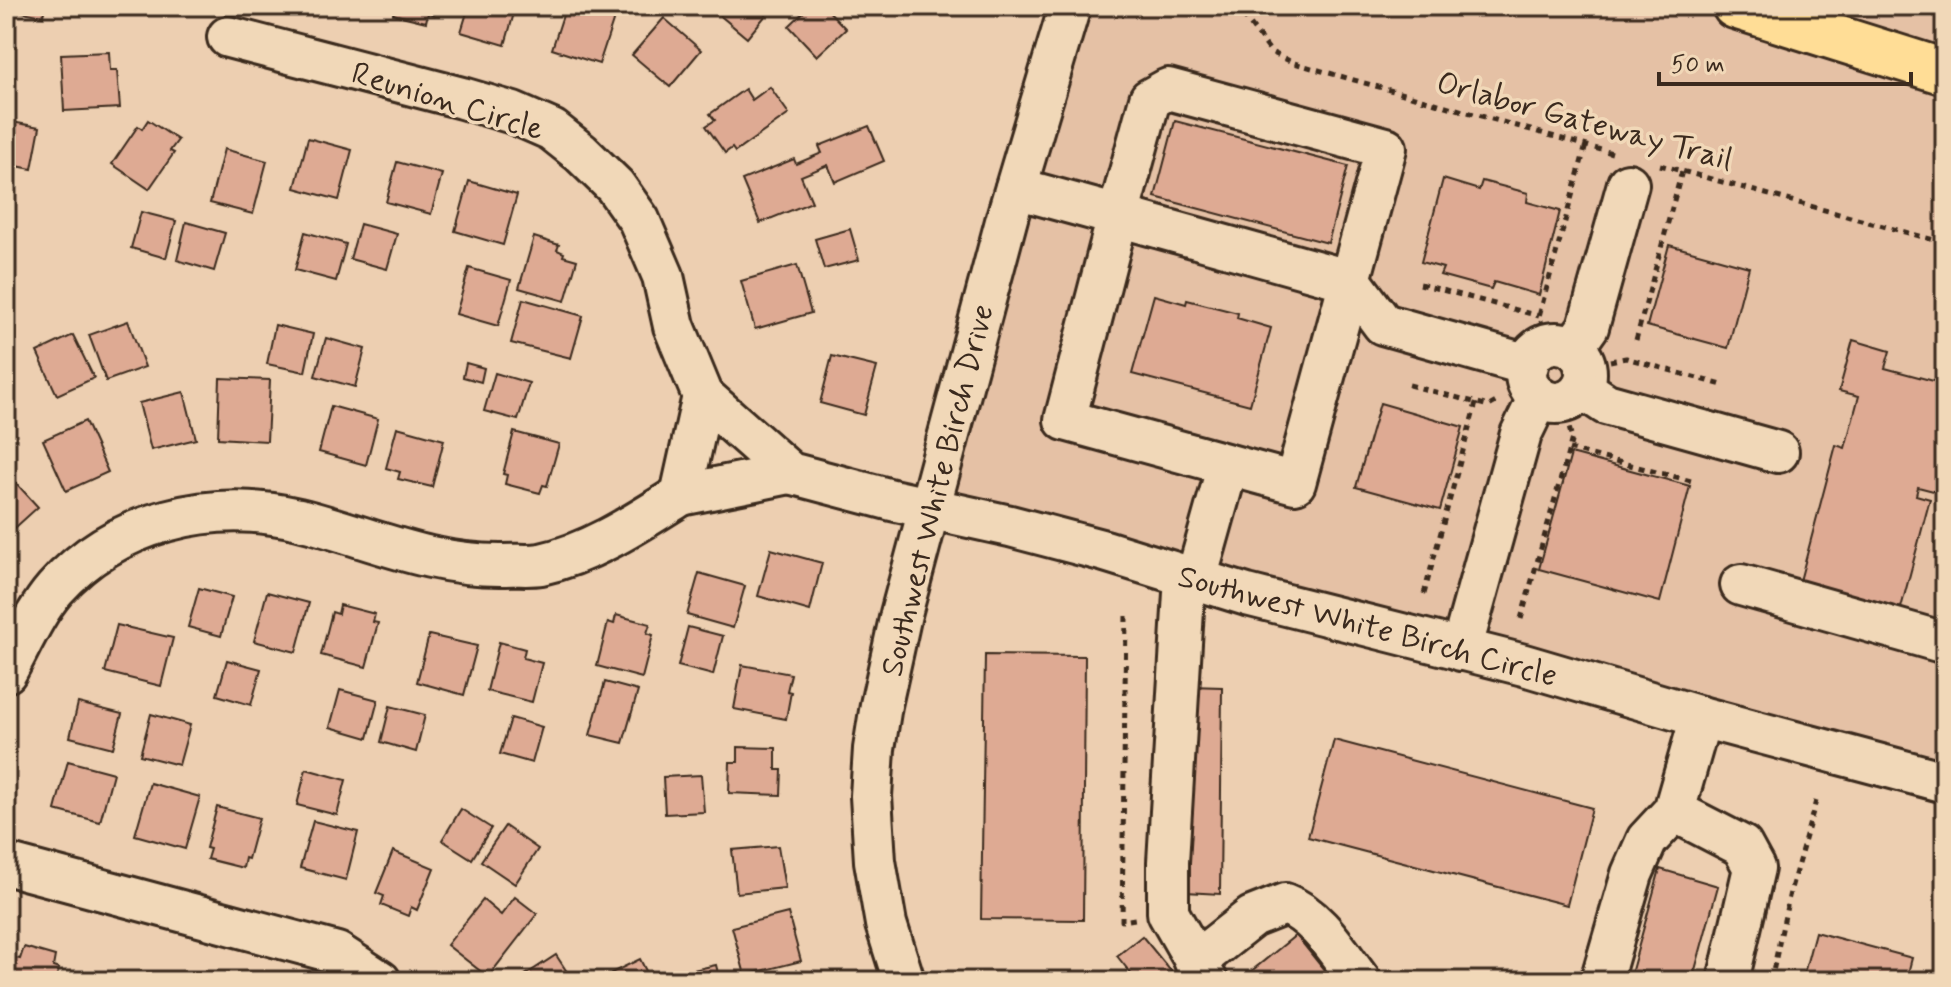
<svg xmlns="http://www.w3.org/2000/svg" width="1951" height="987" viewBox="0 0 1951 987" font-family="Mynerve,sans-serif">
	<rect width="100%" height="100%" fill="#edcfb1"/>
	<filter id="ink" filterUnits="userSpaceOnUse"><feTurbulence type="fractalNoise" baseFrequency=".0125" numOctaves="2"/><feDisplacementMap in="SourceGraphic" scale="16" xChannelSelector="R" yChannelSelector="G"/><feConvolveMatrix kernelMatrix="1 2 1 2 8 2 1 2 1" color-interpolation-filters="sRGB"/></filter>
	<g filter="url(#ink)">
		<polygon fill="#e5c1a5" points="1070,6 1945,6 1945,782 929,507"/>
		<g fill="#deaa93" stroke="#3b2a1e" stroke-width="2">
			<polygon points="8,6 45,6 43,16 8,9"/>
			<polygon points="395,6 436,6 434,15 428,13 426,22 393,14"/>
			<polygon points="469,6 516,6 505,45 461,32"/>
			<polygon points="566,6 608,6 617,9 599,64 552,49"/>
			<polygon points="721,6 770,6 772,8 747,38 716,12"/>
			<polygon points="810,6 824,6 846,29 817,56 789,26"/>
			<polygon points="664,18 701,50 670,87 632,55"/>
			<polygon points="109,52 110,70 117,70 120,108 64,111 61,54"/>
			<polygon points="770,87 789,114 735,152 732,148 725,153 706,126 715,120 710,114 745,89 752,100"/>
			<polygon points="148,120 178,140 170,151 174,153 149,189 112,164 138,126 142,129"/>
			<polygon points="6,121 40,127 32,169 6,164"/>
			<polygon points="1175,121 1348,166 1328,243 1155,197"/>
			<polygon points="869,126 884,161 835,182 828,165 801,176 812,202 760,223 742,180 794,159 796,164 822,153 819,146"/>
			<polygon points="308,138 352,150 339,200 295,188"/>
			<polygon points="224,149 267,161 253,214 210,203"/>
			<polygon points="397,162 442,174 431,214 386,202"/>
			<polygon points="1443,179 1479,190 1482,181 1528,193 1527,202 1560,211 1539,295 1494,282 1491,289 1440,275 1443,268 1421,262"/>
			<polygon points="469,181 517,195 503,245 455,231"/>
			<polygon points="141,212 176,221 166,258 131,248"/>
			<polygon points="186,222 225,233 214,271 177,260"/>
			<polygon points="360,224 397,234 387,269 350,259"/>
			<polygon points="850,229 859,260 824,269 815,239"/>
			<polygon points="305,232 346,244 336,281 295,270"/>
			<polygon points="534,237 559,245 557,250 564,253 563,256 577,260 565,301 519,288"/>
			<polygon points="1669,245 1749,267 1728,348 1647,326"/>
			<polygon points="797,265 811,313 755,329 741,281"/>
			<polygon points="469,268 511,280 498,326 456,314"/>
			<polygon points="1154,295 1186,304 1187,300 1238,313 1237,318 1271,328 1250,405 1132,374"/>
			<polygon points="523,299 583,316 571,358 511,343"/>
			<polygon points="128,321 145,367 106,381 89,335"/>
			<polygon points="275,325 313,334 305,372 267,364"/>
			<polygon points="73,335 94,378 57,395 37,352"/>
			<polygon points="326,338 365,349 355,387 315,376"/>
			<polygon points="1853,340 1890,351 1885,368 1945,384 1945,494 1918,487 1916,495 1930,499 1901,608 1800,581 1836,445 1845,448 1859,396 1839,391"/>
			<polygon points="832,356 877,367 864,415 820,403"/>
			<polygon points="466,363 484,368 481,382 463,377"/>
			<polygon points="495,373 529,383 518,420 484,411"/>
			<polygon points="220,378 270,380 267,441 218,438"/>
			<polygon points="184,392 196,439 151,450 139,403"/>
			<polygon points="1380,403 1463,427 1440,510 1356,487"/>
			<polygon points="331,406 378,419 366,465 319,452"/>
			<polygon points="85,421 108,472 66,491 43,440"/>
			<polygon points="397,427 444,440 432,487 398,479 400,472 386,468"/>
			<polygon points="514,432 559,444 547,486 543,485 540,493 505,484 507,475 503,474"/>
			<polygon points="1571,454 1690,486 1660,602 1539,569"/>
			<polygon points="6,472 38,507 6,536"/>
			<polygon points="771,549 822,563 810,611 758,596"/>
			<polygon points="699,573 745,586 733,628 687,615"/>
			<polygon points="199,588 232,597 221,636 188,627"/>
			<polygon points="267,592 309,603 296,652 254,641"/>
			<polygon points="340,605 375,614 373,622 378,623 366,667 321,655 332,612 338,614"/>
			<polygon points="616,615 650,624 647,633 653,635 642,678 597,666 608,622 614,624"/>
			<polygon points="117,625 173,638 161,686 105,672"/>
			<polygon points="688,627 723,636 713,675 678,666"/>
			<polygon points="429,635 477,646 464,695 417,682"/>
			<polygon points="499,642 525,649 523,658 542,663 532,702 487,691"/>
			<polygon points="985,655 1085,656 1083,920 981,919"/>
			<polygon points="227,660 261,669 251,705 217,695"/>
			<polygon points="742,665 791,674 787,691 791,692 786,719 734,709"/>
			<polygon points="605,682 638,691 623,743 590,735"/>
			<polygon points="1189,686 1222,687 1220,894 1186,892"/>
			<polygon points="340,690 378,700 368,738 330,727"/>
			<polygon points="78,703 122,714 113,748 70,737"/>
			<polygon points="390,706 425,715 416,752 381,742"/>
			<polygon points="151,714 190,725 179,765 140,755"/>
			<polygon points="511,718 542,727 532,763 500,754"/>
			<polygon points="1334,740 1592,808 1567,905 1308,837"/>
			<polygon points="738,747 776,748 776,770 782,770 781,795 729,793 730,762 738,762"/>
			<polygon points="68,761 113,773 100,822 55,810"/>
			<polygon points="306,769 346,780 337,815 297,805"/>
			<polygon points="701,775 704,812 665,814 663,777"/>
			<polygon points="150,783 200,797 185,849 135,835"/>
			<polygon points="217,807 259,818 248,859 245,858 243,868 207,859 210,849 206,848"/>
			<polygon points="461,809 491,828 472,859 442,840"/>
			<polygon points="313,821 358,832 346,880 300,868"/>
			<polygon points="505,826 538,849 515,884 481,861"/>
			<polygon points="778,846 785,888 737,893 732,850"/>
			<polygon points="393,851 434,868 417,910 411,907 408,916 381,905 384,896 376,893"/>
			<polygon points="1660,869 1718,886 1692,981 1629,981"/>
			<polygon points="515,897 537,914 488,977 447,945 483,900 501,915"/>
			<polygon points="788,913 801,961 745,975 732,927"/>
			<polygon points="1815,932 1912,958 1906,981 1802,981"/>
			<polygon points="1296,935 1333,981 1247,981 1244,977"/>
			<polygon points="1142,936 1179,981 1137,981 1117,956"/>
			<polygon points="24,947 55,956 53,967 59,969 55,981 8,981 15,958 20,959"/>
			<polygon points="556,955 573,981 516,981"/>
			<polygon points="640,959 651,981 603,981 601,978"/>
			<polygon points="716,965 720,981 686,981 684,972"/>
		</g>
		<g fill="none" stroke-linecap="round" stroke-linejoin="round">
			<defs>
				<g id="minor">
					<polyline points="228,37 462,98 513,113 552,130 581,153 615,186 639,220 663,276 674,326 703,396 790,473 892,500 1010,526 1105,551 1247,595 1524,665 1701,717 1945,782"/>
					<polyline points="1016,188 1118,216 1150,99 1168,89 1386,148 1295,483 1065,420 1118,216 1351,281 1383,324 1528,365"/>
					<circle cx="1556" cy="373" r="30"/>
					<polyline points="1573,348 1588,327 1628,184"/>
					<polyline points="1582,388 1606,404 1778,452"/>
					<polyline points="681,495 790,473"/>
					<polyline points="1185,576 1168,862 1168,913 1207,981"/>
					<polyline points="1196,579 1228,465"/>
					<polyline points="1741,585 1945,643"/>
					<polyline points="1461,650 1521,434 1539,397"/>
					<path d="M 6,672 C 21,645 35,612 55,589 C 115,521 212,498 299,519 C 371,537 427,566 504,565 C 516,564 529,566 541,564 C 592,553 638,522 681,495 L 703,396"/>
					<polyline points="1701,717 1674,811 1742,846 1754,868 1728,981"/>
					<polyline points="6,864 337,953 380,981"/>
					<path d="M 1195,962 L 1252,917 L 1285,904 C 1318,916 1339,954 1360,981"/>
					<polyline points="904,981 886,924 875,861 871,796 874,749 881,705 901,614 1008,214 1070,6"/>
					<polyline points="1601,981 1632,874 1647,840 1674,811"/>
				</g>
				<polyline id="major" points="1735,6 1945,72"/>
			</defs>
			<use href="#minor" stroke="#3b2a1e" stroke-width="46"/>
			<use href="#major" stroke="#3b2a1e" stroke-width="50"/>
			<g stroke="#3b2a1e" stroke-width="5" stroke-dasharray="6 6" stroke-linecap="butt">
				<polyline points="1236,6 1271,52 1294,63 1612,153"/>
				<polyline points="1660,165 1945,243"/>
				<polyline points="1420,284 1539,316"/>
				<polyline points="1543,326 1539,316 1586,145"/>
				<polyline points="1636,340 1682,171"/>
				<polyline points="1610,361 1626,358 1722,385"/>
				<polyline points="1409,385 1489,406 1496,402"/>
				<polyline points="1569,449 1691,481"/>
				<polyline points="1424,594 1476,403"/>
				<polyline points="1126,616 1122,921 1135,919"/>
				<polyline points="1521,619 1569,449 1572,438 1568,424"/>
				<polyline points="1771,981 1790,892 1816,801"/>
			</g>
			<use href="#minor" stroke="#f1d8b8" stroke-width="40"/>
			<use href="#major" stroke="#ffdd96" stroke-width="44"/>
		</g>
	</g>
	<g text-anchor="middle" stroke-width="7" stroke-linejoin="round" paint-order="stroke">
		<g font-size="32" fill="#3b2a1e" stroke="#f1d8b8">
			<text transform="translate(448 100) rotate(17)" y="11">Reunion Circle</text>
			<text transform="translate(1585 120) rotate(15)" y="11">Orlabor Gateway Trail</text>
			<text transform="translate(936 490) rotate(-76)" y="11">Southwest White Birch Drive</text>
			<text transform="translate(1368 625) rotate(15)" y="11">Southwest White Birch Circle</text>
		</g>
	</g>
	<rect width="1951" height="987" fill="none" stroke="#f1d8b8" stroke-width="32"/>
	<rect x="16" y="16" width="1919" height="955" fill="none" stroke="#3b2a1e" stroke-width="3" filter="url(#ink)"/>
	<path d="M1659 72v12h252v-12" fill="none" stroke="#3b2a1e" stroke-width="4"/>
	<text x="1671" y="72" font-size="24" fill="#3b2a1e" stroke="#f1d8b8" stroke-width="6" paint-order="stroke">50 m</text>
</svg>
